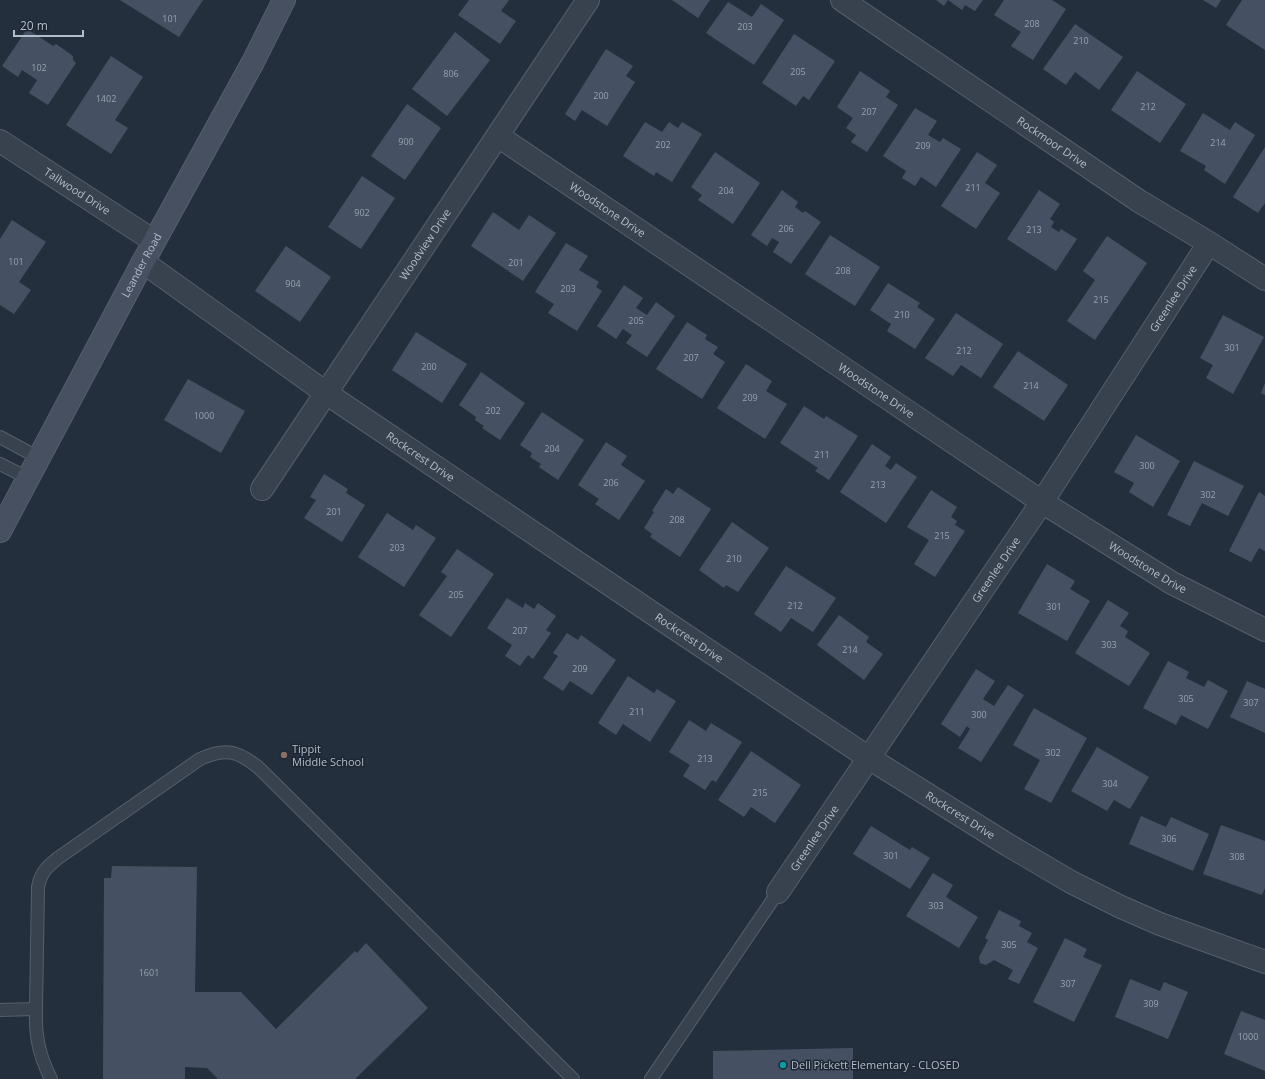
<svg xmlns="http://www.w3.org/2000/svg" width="1265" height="1079" viewBox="0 0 1265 1079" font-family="'Open Sans',sans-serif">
	<rect width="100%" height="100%" fill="#242f3e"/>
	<g fill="#455162">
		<polygon points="120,0 203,0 179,37"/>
		<polygon points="469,0 509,0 501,11 516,21 500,44 458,15"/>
		<polygon points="672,0 710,0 698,18"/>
		<polygon points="936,0 948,0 944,6"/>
		<polygon points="948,0 983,0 975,11 965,5 962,10"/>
		<polygon points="1004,0 1052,0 1066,9 1033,60 1011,46 1021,32 994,15"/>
		<polygon points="1203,0 1221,0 1216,8"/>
		<polygon points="1242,0 1265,0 1265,50 1226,25"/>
		<polygon points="728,2 752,17 761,4 784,20 754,65 706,33"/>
		<polygon points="1075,24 1123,57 1099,90 1075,72 1066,85 1043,69"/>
		<polygon points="27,29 53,46 56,44 73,56 73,60 76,63 48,105 29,93 37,80 22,70 18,77 2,66"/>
		<polygon points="455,32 490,60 447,116 412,89"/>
		<polygon points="794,34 835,61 809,100 803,96 796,106 762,83"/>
		<polygon points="606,49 633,66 626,76 635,82 607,126 582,110 575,121 565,114"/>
		<polygon points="111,56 143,77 115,120 128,128 111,154 66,125"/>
		<polygon points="860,71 890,91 886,97 898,105 867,152 851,142 856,135 846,128 853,118 837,107"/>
		<polygon points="1137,71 1186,104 1160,143 1111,110"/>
		<polygon points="407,104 441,128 405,180 371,156"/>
		<polygon points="915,108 937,121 928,135 940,142 943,138 961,149 936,187 921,177 915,186 902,178 906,171 883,156"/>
		<polygon points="1203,113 1230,130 1235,122 1255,135 1225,184 1204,170 1206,166 1180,151"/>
		<polygon points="645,122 662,132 669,122 678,128 682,122 702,134 672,182 656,172 654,176 623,156"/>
		<polygon points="1265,147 1265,203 1258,213 1233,197"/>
		<polygon points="715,152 760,183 733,224 698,200 702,195 691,187"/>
		<polygon points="977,152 997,165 985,183 1000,193 976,229 941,206"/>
		<polygon points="362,176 395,198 361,249 328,227"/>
		<polygon points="782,190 798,202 795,207 803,213 805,211 821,222 791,264 773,252 779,242 772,238 767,246 751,235"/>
		<polygon points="1039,190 1060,204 1050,219 1054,222 1051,227 1059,232 1061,229 1077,239 1056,271 1007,239"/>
		<polygon points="493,212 519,230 529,215 556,233 523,281 471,246"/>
		<polygon points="12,220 46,242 19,282 31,290 14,314 0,305 0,239"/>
		<polygon points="830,235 880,267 855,306 805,274"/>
		<polygon points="1107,236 1147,263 1095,340 1067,321 1095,280 1083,271"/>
		<polygon points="566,243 588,256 579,270 599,282 596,287 602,291 577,331 548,313 554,304 535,292"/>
		<polygon points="286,246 331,277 300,322 255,291"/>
		<polygon points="888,283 920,303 917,307 935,319 915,349 887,331 891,324 870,310"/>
		<polygon points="624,285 643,298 636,308 647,315 656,302 675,316 647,357 626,343 632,335 623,329 616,339 597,326"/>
		<polygon points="956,313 1003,344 981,378 961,365 953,376 925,358"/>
		<polygon points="1223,315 1264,337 1233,394 1206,378 1213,365 1200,358"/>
		<polygon points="687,322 707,335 705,339 718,347 713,354 725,362 702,399 656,369"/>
		<polygon points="416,332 467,364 442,403 392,370"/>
		<polygon points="1018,351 1068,385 1044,421 993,387"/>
		<polygon points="746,364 772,381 766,391 787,404 765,439 717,408"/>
		<polygon points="481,372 525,403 500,440 482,428 484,426 475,420 476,417 459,405"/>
		<polygon points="188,379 245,411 221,453 164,420"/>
		<polygon points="1265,383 1265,395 1261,393"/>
		<polygon points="804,406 824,419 826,416 858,436 829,480 815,471 818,468 780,443"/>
		<polygon points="542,412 584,440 558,480 539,467 541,464 530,457 532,453 520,445"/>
		<polygon points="1136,435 1180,461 1153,507 1129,492 1134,483 1114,472"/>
		<polygon points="606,442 627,456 621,465 645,481 619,520 595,504 599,499 578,485"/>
		<polygon points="872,444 891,457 885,466 891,470 896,463 917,477 886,523 840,492"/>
		<polygon points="1194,461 1244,486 1228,516 1202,503 1190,526 1167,515"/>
		<polygon points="324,474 348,489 346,493 365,505 342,542 304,518 316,500 310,497"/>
		<polygon points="678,487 711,509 680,557 650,537 652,534 644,528 654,512 652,511 666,489 673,494"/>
		<polygon points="931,490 957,507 951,517 957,521 955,525 965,531 935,577 914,564 929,540 907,527"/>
		<polygon points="1259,492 1265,496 1265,551 1259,548 1251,562 1229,551"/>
		<polygon points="387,513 413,530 416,525 436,538 404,587 358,557"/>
		<polygon points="732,522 769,548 738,592 726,585 724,588 699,570"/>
		<polygon points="457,549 494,574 451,637 419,615 447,576 441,572"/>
		<polygon points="1047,564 1075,581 1070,589 1090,601 1067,641 1018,613"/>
		<polygon points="786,566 836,598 813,632 791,618 781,632 754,614"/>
		<polygon points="507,598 523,608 525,603 534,609 538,603 556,616 546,630 551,633 533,659 528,655 520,666 505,656 512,645 487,628"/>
		<polygon points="1108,600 1129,613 1120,626 1128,631 1125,637 1150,653 1129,686 1075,653"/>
		<polygon points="839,615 869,637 866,642 883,654 864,680 817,645"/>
		<polygon points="567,633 578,640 581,635 616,660 592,695 570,681 563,691 543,678 558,656 553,653"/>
		<polygon points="1168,661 1189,672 1186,678 1204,687 1208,680 1228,691 1208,729 1181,715 1176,725 1143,708"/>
		<polygon points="976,669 995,681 983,699 994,706 1008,685 1024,695 981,762 958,748 970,729 967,726 960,737 941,724"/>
		<polygon points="628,676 654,693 657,689 676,701 650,742 623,724 616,735 598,723"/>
		<polygon points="1247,681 1265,689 1265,733 1230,717"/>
		<polygon points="1034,708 1087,738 1051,803 1024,789 1040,760 1013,745"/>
		<polygon points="689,720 706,731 711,723 742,742 716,782 712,780 705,790 683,776 690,765 669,752"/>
		<polygon points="1097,747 1149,777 1130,809 1114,800 1107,811 1071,791"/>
		<polygon points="751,751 801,785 775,823 751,807 744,817 718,800"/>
		<polygon points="1141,816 1166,827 1171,817 1209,834 1193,871 1129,844"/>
		<polygon points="1221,825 1265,841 1265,888 1262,895 1203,874"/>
		<polygon points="871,826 910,850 912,847 930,858 910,889 853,854"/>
		<polygon points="112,866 197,867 195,992 241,992 276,1029 355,951 357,953 366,943 428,1008 355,1079 218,1079 207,1068 185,1067 185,1079 103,1079 104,878 111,878"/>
		<polygon points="933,873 953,885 946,897 978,917 959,948 906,916"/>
		<polygon points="999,910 1021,921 1019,926 1032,933 1027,942 1038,948 1019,984 1008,979 1013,970 994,960 986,965 980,963 979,957 988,940 985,938"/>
		<polygon points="1065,938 1087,949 1083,957 1102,965 1074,1022 1033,1002"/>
		<polygon points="1130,979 1160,991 1164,982 1188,992 1168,1039 1115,1017"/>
		<polygon points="1241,1011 1265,1020 1265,1071 1224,1054"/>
		<polygon points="853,1048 853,1079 713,1079 713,1051"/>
	</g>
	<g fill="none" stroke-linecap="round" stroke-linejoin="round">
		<defs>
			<g id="service">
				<polyline points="0,437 39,458"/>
				<polyline points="0,464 28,478"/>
				<path d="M 36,1009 L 38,887 C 41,872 47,867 58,858 L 200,759 C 226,747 238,751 259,768 L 573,1079"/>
				<path d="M 0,1010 L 36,1009 C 35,1036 39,1055 51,1079"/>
				<polyline points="651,1079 778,892"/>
			</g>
			<g id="minor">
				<path id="s1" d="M 842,0 L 1139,201 L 1209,243 L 1265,279"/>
				<path id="s2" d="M 498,136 L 1042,502 L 1172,583 L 1265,630"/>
				<path id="s3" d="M 0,141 L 154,241"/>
				<path id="s4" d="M 143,262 L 326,393 L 661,619 L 869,758 L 1008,845 L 1071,882 L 1121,907 L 1160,924 L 1265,962"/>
				<path id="s5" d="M 262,489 L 588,0"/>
				<path id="s6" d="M 778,892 L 1042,502 L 1209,243"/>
			</g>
			<g id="secondary">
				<path id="s7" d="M 0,531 L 143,262 L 253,62 L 284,0"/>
			</g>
		</defs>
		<use href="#service" stroke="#565f6c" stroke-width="14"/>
		<use href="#minor" stroke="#565f6c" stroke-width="24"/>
		<use href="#secondary" stroke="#565f6c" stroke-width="24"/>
		<use href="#service" stroke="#38414e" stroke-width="12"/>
		<use href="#minor" stroke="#38414e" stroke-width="22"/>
		<use href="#secondary" stroke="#465061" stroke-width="22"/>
	</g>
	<circle fill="#8d6e63" stroke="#1d2633" stroke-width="1.5" cx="284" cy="755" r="4"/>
	<circle fill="#0f9aa8" stroke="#1d2633" stroke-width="1.5" cx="783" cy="1065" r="4"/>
	<g text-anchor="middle" stroke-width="3" stroke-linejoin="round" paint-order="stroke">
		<g font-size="9" fill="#98a1af">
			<text x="170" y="22">101</text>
			<text x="1032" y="27">208</text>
			<text x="745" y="30">203</text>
			<text x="1081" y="44">210</text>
			<text x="39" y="71">102</text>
			<text x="798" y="75">205</text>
			<text x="451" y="77">806</text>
			<text x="601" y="99">200</text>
			<text x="106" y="102">1402</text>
			<text x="1148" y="110">212</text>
			<text x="869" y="115">207</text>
			<text x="406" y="145">900</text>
			<text x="1218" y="146">214</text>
			<text x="663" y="148">202</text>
			<text x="923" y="149">209</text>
			<text x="973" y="191">211</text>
			<text x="726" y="194">204</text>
			<text x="362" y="216">902</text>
			<text x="786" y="232">206</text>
			<text x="1034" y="233">213</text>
			<text x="16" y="265">101</text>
			<text x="516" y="266">201</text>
			<text x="843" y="274">208</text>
			<text x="293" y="287">904</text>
			<text x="568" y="292">203</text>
			<text x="1101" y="303">215</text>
			<text x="902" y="318">210</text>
			<text x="636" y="324">205</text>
			<text x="1232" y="351">301</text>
			<text x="964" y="354">212</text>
			<text x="691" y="361">207</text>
			<text x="429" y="370">200</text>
			<text x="1031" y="389">214</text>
			<text x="750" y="401">209</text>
			<text x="493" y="414">202</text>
			<text x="204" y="419">1000</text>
			<text x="552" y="452">204</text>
			<text x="822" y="458">211</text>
			<text x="1147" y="469">300</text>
			<text x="611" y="486">206</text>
			<text x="878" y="488">213</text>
			<text x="1208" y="498">302</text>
			<text x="334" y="515">201</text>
			<text x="677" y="523">208</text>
			<text x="942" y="539">215</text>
			<text x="397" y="551">203</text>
			<text x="734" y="562">210</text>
			<text x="456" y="598">205</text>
			<text x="795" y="609">212</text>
			<text x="1054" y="610">301</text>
			<text x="520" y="634">207</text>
			<text x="1109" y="648">303</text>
			<text x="850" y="653">214</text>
			<text x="580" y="672">209</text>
			<text x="1186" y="702">305</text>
			<text x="1251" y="706">307</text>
			<text x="637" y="715">211</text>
			<text x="979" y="718">300</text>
			<text x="1053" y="756">302</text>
			<text x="705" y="762">213</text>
			<text x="1110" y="787">304</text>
			<text x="760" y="796">215</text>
			<text x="1169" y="842">306</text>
			<text x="891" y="859">301</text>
			<text x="1237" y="860">308</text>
			<text x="936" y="909">303</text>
			<text x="1009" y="948">305</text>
			<text x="149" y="976">1601</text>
			<text x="1068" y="987">307</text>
			<text x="1151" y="1007">309</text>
			<text x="1248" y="1040">1000</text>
		</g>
		<g font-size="11" fill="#b4bcc9" stroke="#1d2633">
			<text dy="4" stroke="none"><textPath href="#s1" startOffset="254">Rockmoor Drive</textPath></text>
			<text dy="4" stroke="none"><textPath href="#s3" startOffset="92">Tallwood Drive</textPath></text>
			<text dy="4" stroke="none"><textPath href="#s2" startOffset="132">Woodstone Drive</textPath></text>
			<text dy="4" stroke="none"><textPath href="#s5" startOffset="294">Woodview Drive</textPath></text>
			<text dy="4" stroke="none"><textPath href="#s7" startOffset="301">Leander Road</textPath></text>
			<text dy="4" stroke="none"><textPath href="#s6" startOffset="713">Greenlee Drive</textPath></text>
			<text dy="4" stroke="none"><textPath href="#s2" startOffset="456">Woodstone Drive</textPath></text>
			<text dy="4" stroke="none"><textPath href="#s4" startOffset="339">Rockcrest Drive</textPath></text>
			<text dy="4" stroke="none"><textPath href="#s2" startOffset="780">Woodstone Drive</textPath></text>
			<text dy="4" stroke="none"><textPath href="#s6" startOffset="389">Greenlee Drive</textPath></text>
			<text dy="4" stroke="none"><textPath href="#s4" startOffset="663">Rockcrest Drive</textPath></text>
			<text dy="4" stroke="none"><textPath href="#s4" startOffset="987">Rockcrest Drive</textPath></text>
			<text dy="4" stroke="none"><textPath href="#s6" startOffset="65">Greenlee Drive</textPath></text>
		</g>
		<g font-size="11" fill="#b4bcc9" stroke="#1d2633" text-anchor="start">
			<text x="292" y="753">Tippit<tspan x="292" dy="13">Middle School</tspan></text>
			<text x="791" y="1069">Dell Pickett Elementary - CLOSED</text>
		</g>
	</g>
	<path d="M14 30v6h69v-6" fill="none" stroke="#b4bcc9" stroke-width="2"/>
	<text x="20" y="30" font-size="12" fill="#b4bcc9" stroke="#1d2633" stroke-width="3" paint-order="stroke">20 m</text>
</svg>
